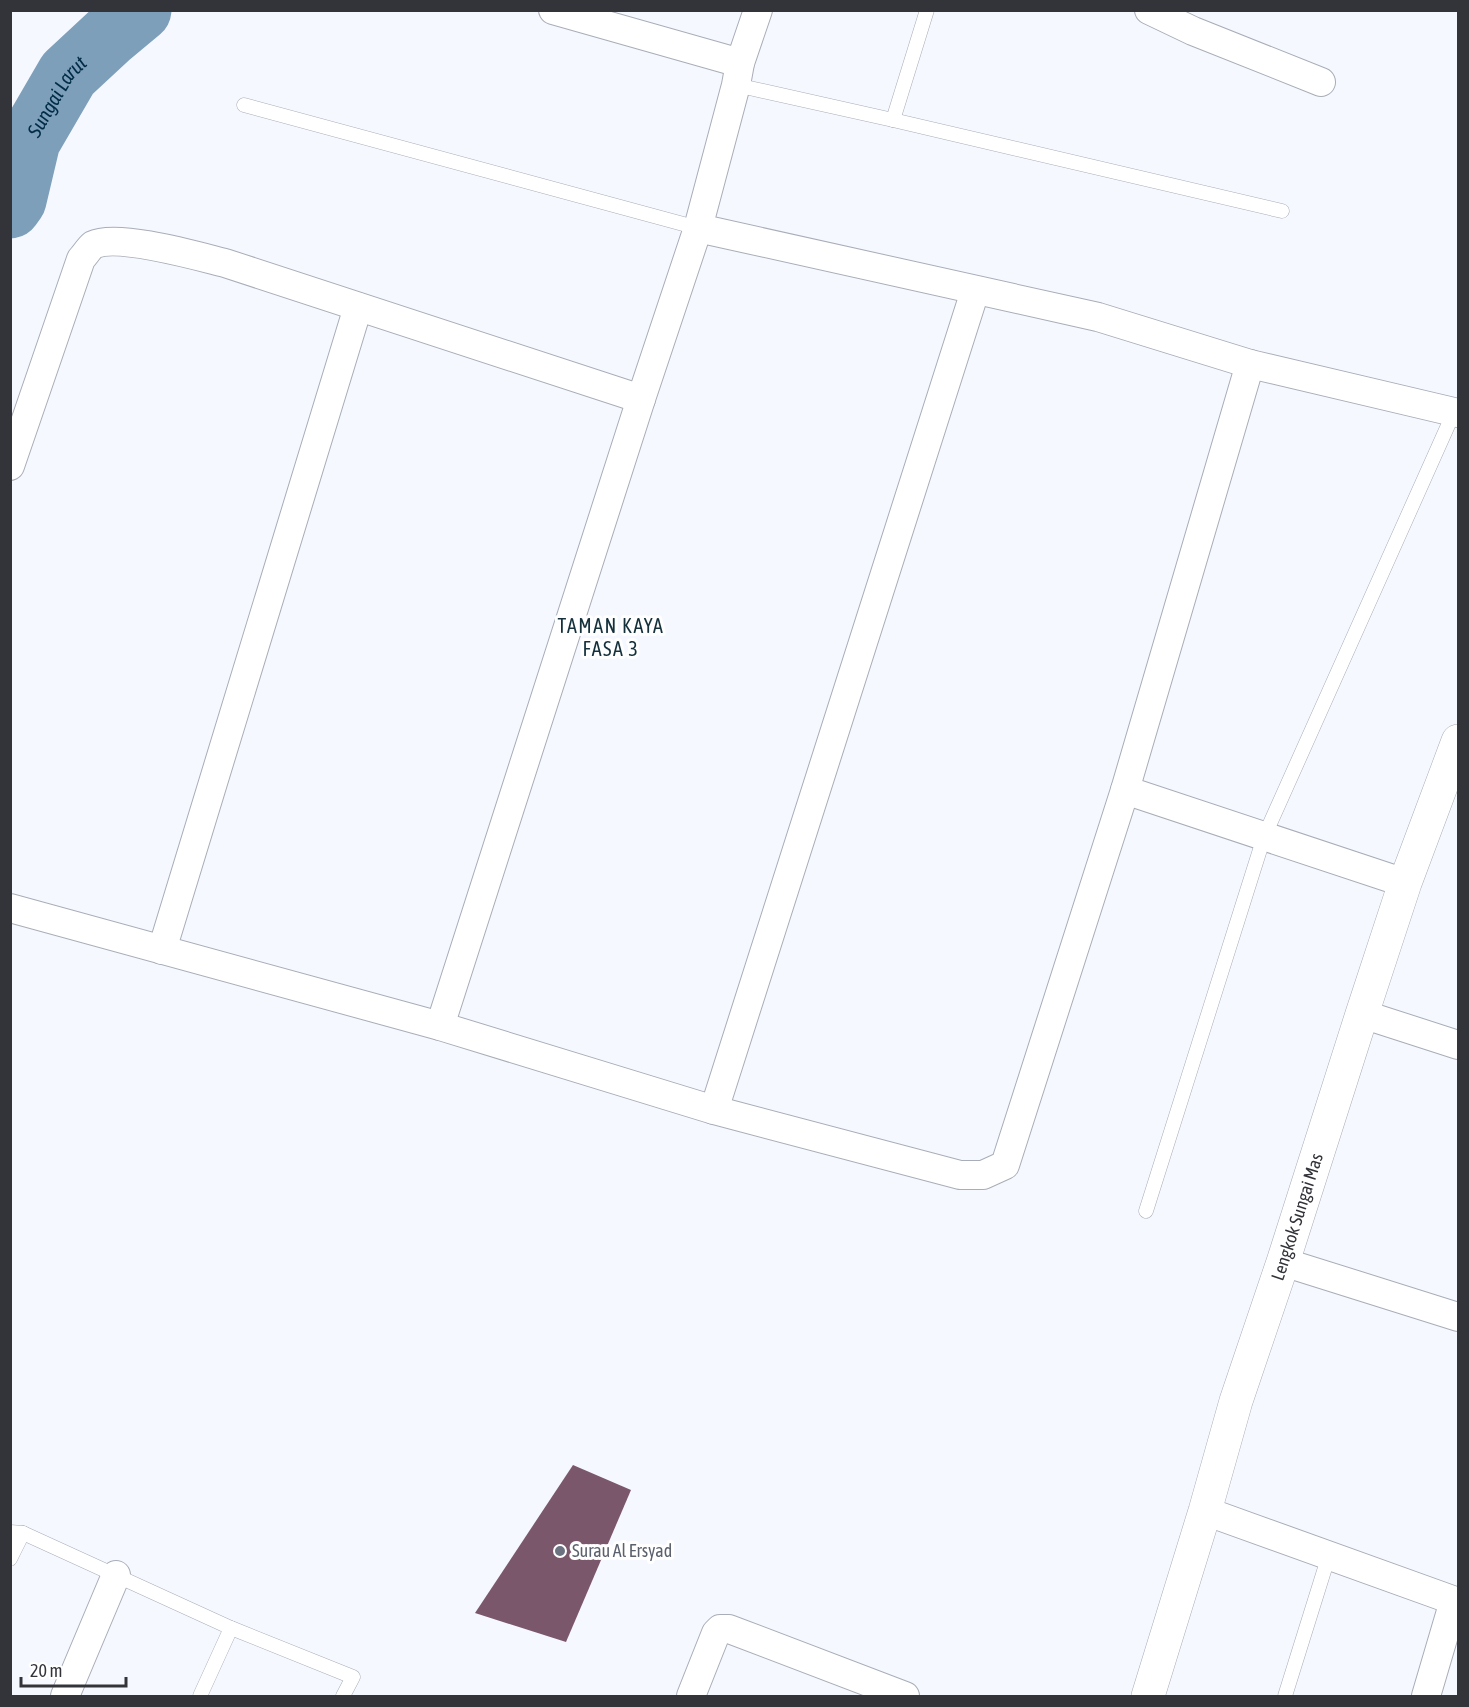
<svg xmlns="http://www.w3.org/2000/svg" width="1469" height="1707" viewBox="0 0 1469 1707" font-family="'Asap Condensed',sans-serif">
	<rect width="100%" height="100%" fill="#f6f8ff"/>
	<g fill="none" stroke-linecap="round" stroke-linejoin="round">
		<path stroke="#7d9fba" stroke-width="63" id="s1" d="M 10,207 L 15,200 L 29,141 L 68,74 L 110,35 L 140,10"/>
	</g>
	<polygon fill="#7b576c" points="573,1465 631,1490 566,1642 475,1613"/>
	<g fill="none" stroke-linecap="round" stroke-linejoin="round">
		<defs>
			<g id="service">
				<polyline points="736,85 893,120 1282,211"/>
				<polyline points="244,105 698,228"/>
				<polyline points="893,120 927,10"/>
				<polyline points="1146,1211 1264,837 1454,412"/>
				<polyline points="10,1532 23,1533 231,1628 353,1677 343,1696"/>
				<polyline points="10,1559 23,1533"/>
				<polyline points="200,1696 231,1628"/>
				<polyline points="1285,1696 1329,1555"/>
			</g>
			<g id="minor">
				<polyline points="553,10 740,63"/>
				<polyline points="1149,10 1193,31 1321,82"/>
				<polyline points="698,228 1098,317 1250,364 1458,413"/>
				<path d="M 10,466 L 81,259 C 85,255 89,248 93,245 C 117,233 197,256 225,263 L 641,399"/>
				<polyline points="1125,790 1405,883"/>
				<polyline points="10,908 440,1026 714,1110 960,1175 983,1175 1005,1165 1125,790 1250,364"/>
				<polyline points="162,950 358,307"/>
				<polyline points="1362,1014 1458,1045"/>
				<polyline points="440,1026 641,399 698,228 736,85 740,63 758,10"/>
				<polyline points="714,1110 975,291"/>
				<polyline points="1283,1262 1458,1317"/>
				<polyline points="1205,1511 1458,1602"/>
				<polyline points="65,1696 116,1575"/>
				<polyline points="691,1696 716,1633 720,1629 729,1629 905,1696"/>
				<polyline points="1426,1696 1454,1601"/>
			</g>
			<g id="tertiary">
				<path id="s2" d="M 1148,1696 L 1205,1511 L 1236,1401 L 1283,1262 L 1362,1014 L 1405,883 L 1458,741"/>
			</g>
		</defs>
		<use href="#service" stroke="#a8adb7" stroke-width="15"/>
		<use href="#minor" stroke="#a8adb7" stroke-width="30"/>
		<use href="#tertiary" stroke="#a8adb7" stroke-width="34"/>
		<use href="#service" stroke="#fff" stroke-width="14"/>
		<use href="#minor" stroke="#fff" stroke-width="28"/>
		<use href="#tertiary" stroke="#fff" stroke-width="33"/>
	</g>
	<circle fill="#6b7280" stroke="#fff" stroke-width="2" cx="560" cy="1551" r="6"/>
	<g text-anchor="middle" stroke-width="6" stroke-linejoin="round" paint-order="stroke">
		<g font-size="18" fill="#333439" stroke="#fff">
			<text dy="6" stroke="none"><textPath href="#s2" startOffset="502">Lengkok Sungai Mas</textPath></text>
		</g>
		<g font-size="18" fill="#5b616d" stroke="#fff" text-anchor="start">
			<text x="572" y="1557">Surau Al Ersyad</text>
		</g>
		<g font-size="20" font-style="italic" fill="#002c47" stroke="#fff">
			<text dy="7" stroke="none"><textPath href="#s1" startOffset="122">Sungai Larut</textPath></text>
		</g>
		<g font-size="20" letter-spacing="1.5" fill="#13303b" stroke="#fff">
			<text x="611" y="633">TAMAN KAYA<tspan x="611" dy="23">FASA 3</tspan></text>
		</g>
	</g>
	<rect width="1469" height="1707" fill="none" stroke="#333439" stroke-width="24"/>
	<path d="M21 1677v9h105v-9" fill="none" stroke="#333439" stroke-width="3"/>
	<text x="30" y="1677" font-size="18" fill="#333439" stroke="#ffffff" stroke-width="4.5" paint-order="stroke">20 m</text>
</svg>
